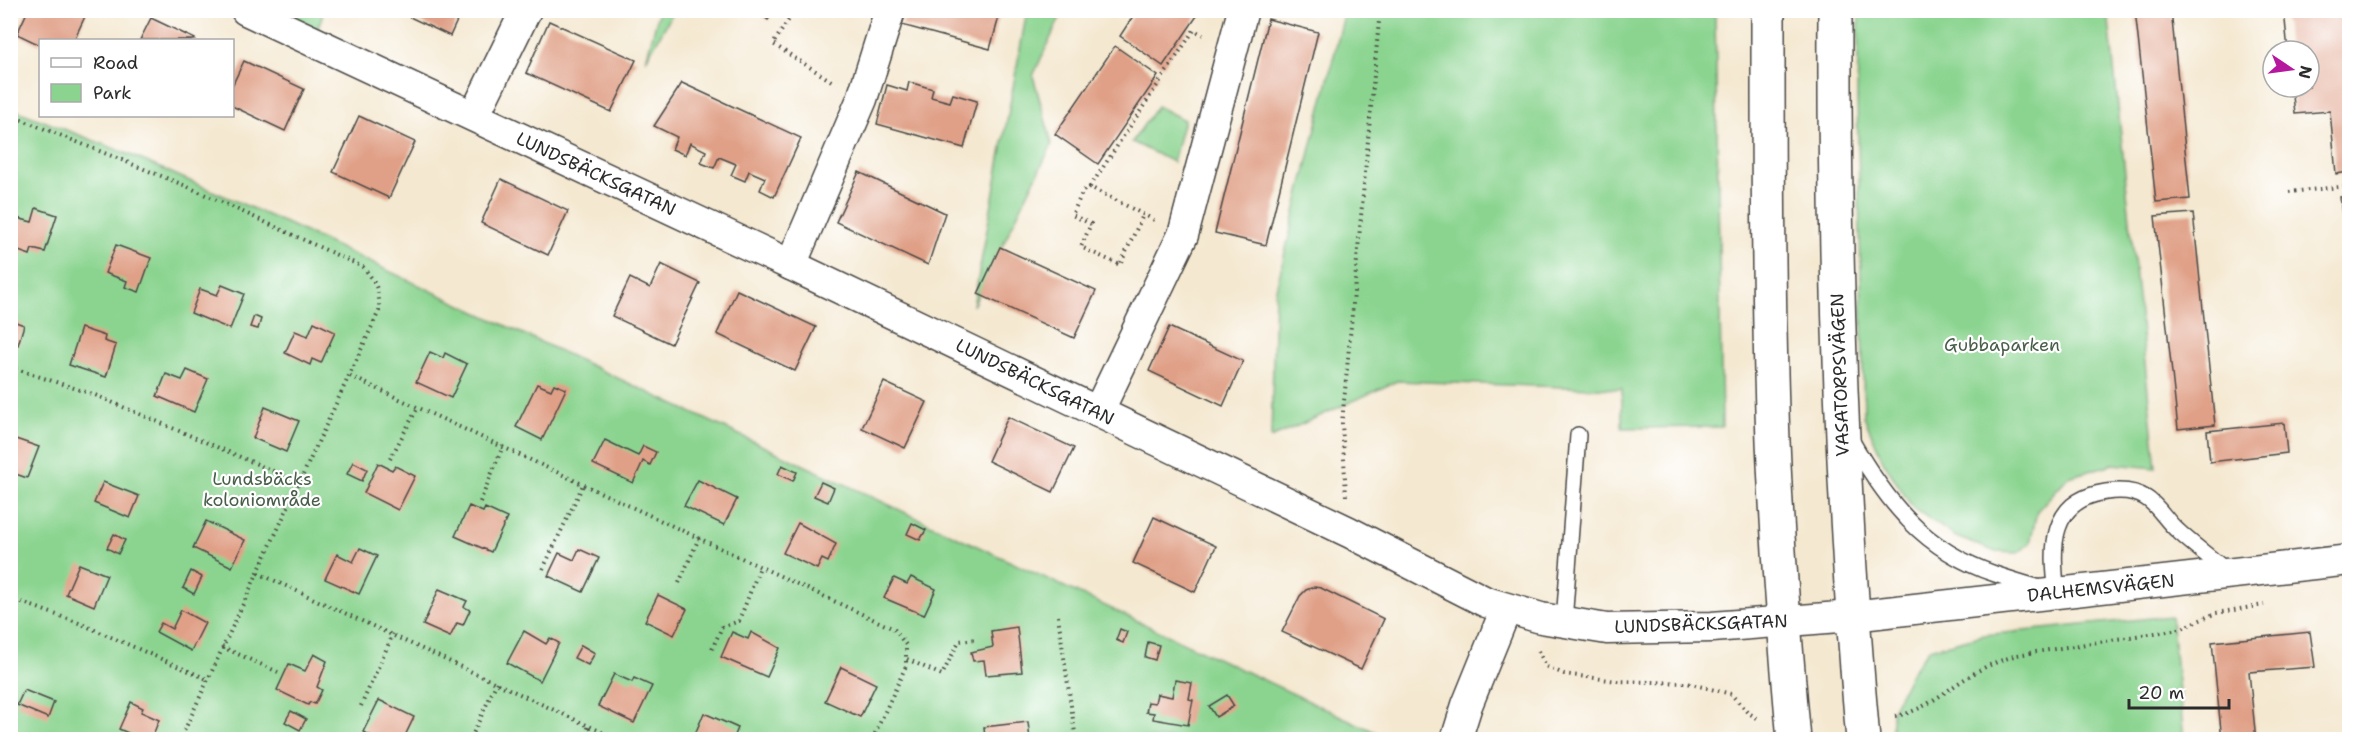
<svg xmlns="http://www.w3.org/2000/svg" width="2360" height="750" viewBox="0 0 2360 750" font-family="'Shantell Sans',sans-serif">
	<rect width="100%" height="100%" fill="#fff"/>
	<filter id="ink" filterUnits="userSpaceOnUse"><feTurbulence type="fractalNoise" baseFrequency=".0167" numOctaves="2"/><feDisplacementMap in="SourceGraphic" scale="12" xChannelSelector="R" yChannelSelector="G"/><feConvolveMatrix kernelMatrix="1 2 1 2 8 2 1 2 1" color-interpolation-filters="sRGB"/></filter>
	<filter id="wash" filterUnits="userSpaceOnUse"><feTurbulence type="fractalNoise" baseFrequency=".008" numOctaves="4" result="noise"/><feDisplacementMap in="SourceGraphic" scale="24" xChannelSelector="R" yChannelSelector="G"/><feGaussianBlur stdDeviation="1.35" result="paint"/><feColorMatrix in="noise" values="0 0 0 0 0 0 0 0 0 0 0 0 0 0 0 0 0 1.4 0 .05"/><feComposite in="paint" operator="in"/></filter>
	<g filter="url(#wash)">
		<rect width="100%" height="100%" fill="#f4e8d0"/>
		<g fill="#8bd490" stroke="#5b805e" stroke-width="1.5">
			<polygon points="293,11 324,11 316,33 289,22"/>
			<polygon points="659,11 674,11 646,60"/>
			<polygon points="1027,11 1063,11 1033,76 1052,144 973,306"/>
			<polygon points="1345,11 1715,11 1722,427 1622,428 1622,389 1397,381 1271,438 1275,293"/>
			<polygon points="1859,11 2108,11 2156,468 2113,464 2068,477 2037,511 2030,543 2018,553 1996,552 1956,537 1912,507 1883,461 1864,417 1857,97"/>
			<polygon points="1157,106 1184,120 1173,162 1132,142"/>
			<polygon points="10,108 128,154 288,224 1390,739 11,739"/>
			<polygon points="2171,616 2184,739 1892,739 1892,710 1912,671 1929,649 1984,635"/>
		</g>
		<g id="blocks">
			<g fill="#e0a087">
				<polygon points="28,10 88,10 74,40 40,40 40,45 17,34"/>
				<polygon points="395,10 462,10 450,36"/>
				<polygon points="755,10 775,10 768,20"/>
				<polygon points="907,10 1001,10 990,49 902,25"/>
				<polygon points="1137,10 1201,10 1163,66 1120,36"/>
				<polygon points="2135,10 2171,10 2190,199 2156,202"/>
				<polygon points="2284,10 2349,10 2349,172 2336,174 2330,111 2295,114 2292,87 2309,87 2309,51 2288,51"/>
				<polygon points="151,18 195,39 194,40 140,40"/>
				<polygon points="1268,19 1318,32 1266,245 1215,233"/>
				<polygon points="549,21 636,60 611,112 526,73"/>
				<polygon points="1115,46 1158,76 1098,164 1055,134"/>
				<polygon points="244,61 304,89 285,131 232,106 232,86"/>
				<polygon points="909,82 933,89 931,97 950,102 953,94 977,101 964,148 877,124 887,85 907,91"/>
				<polygon points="682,83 801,138 774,197 760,190 765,178 749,171 745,181 731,175 736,164 719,157 714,168 701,163 706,151 690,143 685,155 672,149 677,137 654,126"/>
				<polygon points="359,116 415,142 389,198 333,172"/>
				<polygon points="859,172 945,213 928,265 836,222"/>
				<polygon points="501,179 568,211 548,255 481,223"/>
				<polygon points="2349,196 2349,272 2348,272 2340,197"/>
				<polygon points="36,208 57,215 45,252 32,249 30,255 10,248 10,237 17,218 32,222"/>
				<polygon points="2193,213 2215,425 2178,429 2155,216"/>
				<polygon points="116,245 151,258 139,292 125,287 127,281 105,273"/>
				<polygon points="1000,247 1096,291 1074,338 978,294"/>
				<polygon points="661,264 700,283 671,344 612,316 630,278 650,288"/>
				<polygon points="222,285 244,294 230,329 191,313 200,289 217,295"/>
				<polygon points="737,290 816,327 795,371 717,334"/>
				<polygon points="254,316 261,319 258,329 250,327"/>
				<polygon points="10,320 24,325 18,345 10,342"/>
				<polygon points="314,322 335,332 321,363 312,359 310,365 285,353 295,331 308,336"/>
				<polygon points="1169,327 1243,361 1223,406 1149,371"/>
				<polygon points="81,328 105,336 104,341 116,345 106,377 69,365"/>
				<polygon points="430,352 443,358 445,353 467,364 451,398 416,382"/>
				<polygon points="187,370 208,379 194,412 157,396 166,374 182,380"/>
				<polygon points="884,382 927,402 905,448 862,428"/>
				<polygon points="537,384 551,390 554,384 566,389 542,440 516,427"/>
				<polygon points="265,407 299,421 286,452 253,438"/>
				<polygon points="1008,417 1074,448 1053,492 988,461"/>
				<polygon points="2284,423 2287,453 2210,462 2207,431"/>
				<polygon points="10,437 39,447 27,478 10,472"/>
				<polygon points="605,440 638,456 643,446 656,452 650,465 643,461 633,483 593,464"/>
				<polygon points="353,462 367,469 362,481 347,474"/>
				<polygon points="378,463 392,470 395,466 415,476 398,510 364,493"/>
				<polygon points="782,465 797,472 793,481 778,474"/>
				<polygon points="698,480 737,499 724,525 684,506"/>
				<polygon points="103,482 139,496 130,518 94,503"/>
				<polygon points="821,482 834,488 828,502 814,496"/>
				<polygon points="469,506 483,512 485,508 507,518 491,552 455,536"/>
				<polygon points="1154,517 1216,546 1195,592 1133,563"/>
				<polygon points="206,521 245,540 232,567 193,548"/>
				<polygon points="798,523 836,544 828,562 822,559 817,569 783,553"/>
				<polygon points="912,523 926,530 920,540 907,534"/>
				<polygon points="114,534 125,540 118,554 107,548"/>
				<polygon points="360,548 377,556 359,594 325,579 337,554 353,562"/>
				<polygon points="579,549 599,558 583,592 548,576 559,553 574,560"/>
				<polygon points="79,564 107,575 94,606 66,594"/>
				<polygon points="191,571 202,577 194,594 183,588"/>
				<polygon points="911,577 936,589 924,615 884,598 894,578 907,584"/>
				<polygon points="1314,587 1321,588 1384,619 1361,669 1282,632 1300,596 1306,590"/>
				<polygon points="439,589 467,601 464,607 470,610 463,625 457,623 450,637 423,625"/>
				<polygon points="658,595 687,609 674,635 645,621"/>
				<polygon points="181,610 205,623 191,651 156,632 161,623 172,629"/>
				<polygon points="1017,627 1022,672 986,675 984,660 973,661 971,652 993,647 991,631"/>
				<polygon points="1120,629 1127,632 1123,643 1116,640"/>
				<polygon points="524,631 546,644 550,638 559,643 540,681 507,663"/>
				<polygon points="732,632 748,639 751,632 780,648 767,677 721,657"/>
				<polygon points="2310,632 2315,667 2249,672 2256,740 2222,740 2212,642"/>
				<polygon points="1148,642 1159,645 1155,660 1145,657"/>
				<polygon points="581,645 595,653 588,665 574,658"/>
				<polygon points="314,654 327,661 317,687 322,690 315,704 310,702 308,705 277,690 289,664 305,671"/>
				<polygon points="841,667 876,684 860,717 825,701"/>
				<polygon points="614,674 632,682 634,678 652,686 634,723 598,706"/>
				<polygon points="1175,680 1192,683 1189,699 1193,700 1188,725 1153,719 1154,713 1146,712 1148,702 1155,703 1157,694 1172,697"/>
				<polygon points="24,690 54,702 48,718 17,705"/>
				<polygon points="1227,695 1234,706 1216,717 1209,706"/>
				<polygon points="379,700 414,717 403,740 379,740 363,732"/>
				<polygon points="131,702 143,708 141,712 159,720 151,740 144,740 119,729"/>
				<polygon points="291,711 306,719 300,730 285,722"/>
				<polygon points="704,713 738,728 733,740 705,740 695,734"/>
				<polygon points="1028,722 1030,740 985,740 984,727"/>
			</g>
		</g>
	</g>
	<g filter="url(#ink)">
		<use href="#blocks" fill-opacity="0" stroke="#494744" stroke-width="1.5"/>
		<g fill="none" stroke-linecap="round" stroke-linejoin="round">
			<defs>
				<g id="lane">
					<path d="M 1850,438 C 1886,501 1923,550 1995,574 C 2015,581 2036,587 2057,593 C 2051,548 2049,500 2106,492 C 2119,490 2134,490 2146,498 C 2159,506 2166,521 2178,531 C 2193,545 2211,558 2228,572"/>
					<polyline points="1564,622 1578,435"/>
				</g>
				<g id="street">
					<polyline points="246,10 791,265 1349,532 1486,602 1541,618 1607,629 1712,627 1852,616 2350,560"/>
					<polyline points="474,116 526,10"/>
					<polyline points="791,265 862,99 890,10"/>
					<polyline points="1098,412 1183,235 1243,10"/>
					<polyline points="1456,740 1467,705 1506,609"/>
				</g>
				<g id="secondary">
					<path d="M 1768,10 C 1768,154 1768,298 1773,441 C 1777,541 1785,640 1794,740"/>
					<path d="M 1835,10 C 1834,254 1841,497 1863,740"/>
				</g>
			</defs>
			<use href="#lane" stroke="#494744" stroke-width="18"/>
			<use href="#street" stroke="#494744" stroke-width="33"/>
			<use href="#secondary" stroke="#494744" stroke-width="36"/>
			<g stroke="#494744" stroke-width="4" stroke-dasharray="1.5 4.5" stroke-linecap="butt">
				<polyline points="795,10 773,44 833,82"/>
				<path d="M 10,115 L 186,186 L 363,267 C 376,282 380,291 379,311 L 180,740"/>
				<polyline points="1090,187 1083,191 1072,215 1091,224 1081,247 1120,265 1143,215"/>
				<polyline points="2289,192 2350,186"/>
				<polyline points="1154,220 1090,187 1194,30 1203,35"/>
				<polyline points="10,367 95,395 299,482"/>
				<polyline points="350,376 894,629 906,645 906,666 872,740"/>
				<polyline points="390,459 418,407"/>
				<polyline points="1346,496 1342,423 1380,10"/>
				<polyline points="480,502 503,446"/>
				<polyline points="543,569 584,483"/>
				<polyline points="258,573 619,740"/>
				<polyline points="679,583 699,538"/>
				<polyline points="10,598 79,623 207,679"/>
				<polyline points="1058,616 1076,740"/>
				<polyline points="222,647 278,672"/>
				<polyline points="712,649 722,627 739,621 760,567"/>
				<polyline points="1538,651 1547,667 1564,674 1617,681 1687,683 1731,694 1747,712 1757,718"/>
				<polyline points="907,659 942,675 959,641 978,639"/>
				<polyline points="361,706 393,634"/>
				<path d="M 1895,716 C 1924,712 1948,688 1973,674 C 1987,665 2002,660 2017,655 L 2180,629 L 2216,613 L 2264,605"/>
				<polyline points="873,736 881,740"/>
				<polyline points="471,738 497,682"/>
				<polyline points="241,740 252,735 261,740"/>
				<polyline points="584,740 589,725"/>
			</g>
			<use href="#lane" stroke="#fff" stroke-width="15"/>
			<use href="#street" stroke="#fff" stroke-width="30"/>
			<use href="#secondary" stroke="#fff" stroke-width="33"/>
		</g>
	</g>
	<g text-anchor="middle" stroke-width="4.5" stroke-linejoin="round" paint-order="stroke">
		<g font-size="18" fill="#2b2b2b" stroke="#fff">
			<text transform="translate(596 174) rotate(25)" y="6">LUNDSBÄCKSGATAN</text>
			<text transform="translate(1840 375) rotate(-92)" y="6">VASATORPSVÄGEN</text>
			<text transform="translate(1035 382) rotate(26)" y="6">LUNDSBÄCKSGATAN</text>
			<text transform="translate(2101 588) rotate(-6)" y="6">DALHEMSVÄGEN</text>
			<text transform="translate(1701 624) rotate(-2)" y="6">LUNDSBÄCKSGATAN</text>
		</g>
		<g font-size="18" fill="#485e49" stroke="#fff">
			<text x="2002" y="351">Gubbaparken</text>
			<text x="262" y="485">Lundsbäcks<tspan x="262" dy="21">koloniområde</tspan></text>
		</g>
	</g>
	<rect width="2360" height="750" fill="none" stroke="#fff" stroke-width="36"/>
	<rect x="39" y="39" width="195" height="78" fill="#ffffff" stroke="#aaaaaa" stroke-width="1.5"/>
	<rect x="51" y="58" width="30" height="9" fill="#ffffff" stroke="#aaaaaa" stroke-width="1.5"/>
	<text x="93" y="69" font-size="18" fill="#2b2b2b">Road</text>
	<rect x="51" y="84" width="30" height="18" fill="#8bd490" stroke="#aaaaaa" stroke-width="1.5"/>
	<text x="93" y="99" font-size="18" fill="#2b2b2b">Park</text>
	<g transform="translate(2291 69) rotate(103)"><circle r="28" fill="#ffffff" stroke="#aaaaaa" stroke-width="1.5"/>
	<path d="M0-4.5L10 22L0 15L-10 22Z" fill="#b5179e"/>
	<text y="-9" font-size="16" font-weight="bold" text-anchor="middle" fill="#2b2b2b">N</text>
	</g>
	<path d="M2129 699v9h100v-9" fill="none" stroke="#2b2b2b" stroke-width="3"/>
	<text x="2138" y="699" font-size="18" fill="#2b2b2b" stroke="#ffffff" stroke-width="4.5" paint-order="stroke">20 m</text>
</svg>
